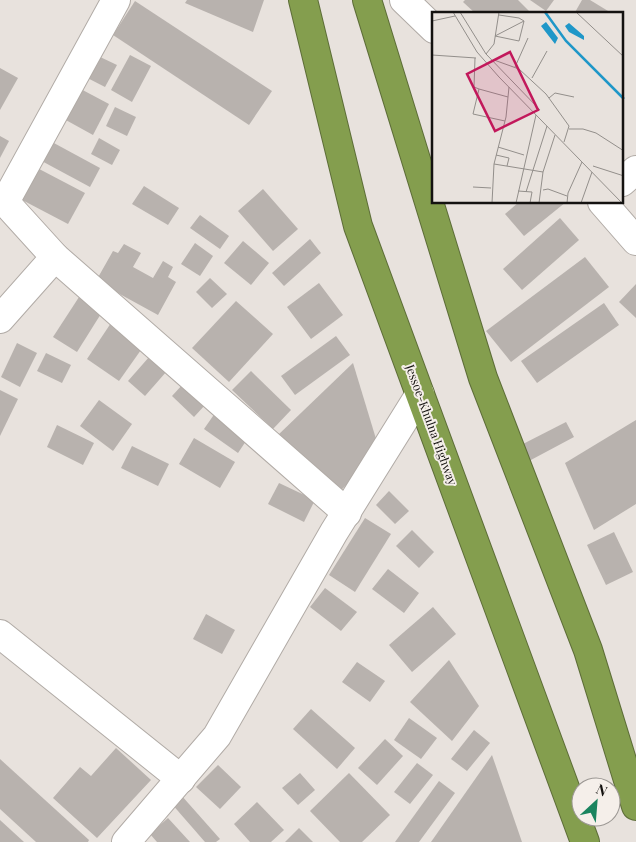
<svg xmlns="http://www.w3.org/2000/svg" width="636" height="842" viewBox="0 0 636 842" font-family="'Playfair Display',serif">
	<rect width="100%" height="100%" fill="#e8e2dd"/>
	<g fill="#b8b2ae">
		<polygon points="187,0 264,0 253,32 185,3"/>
		<polygon points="465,0 518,0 532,14 476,14 463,2"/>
		<polygon points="530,0 554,0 546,11"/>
		<polygon points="582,0 590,0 613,14 574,14"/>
		<polygon points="135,1 272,91 249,125 113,35"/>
		<polygon points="77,46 117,65 105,87 66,67"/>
		<polygon points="130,55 151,66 132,102 111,90"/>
		<polygon points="0,68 18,78 0,110"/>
		<polygon points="60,78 109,104 93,135 44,108"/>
		<polygon points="115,107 136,117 127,136 106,126"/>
		<polygon points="0,136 9,141 0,158"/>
		<polygon points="99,138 120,150 112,165 91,154"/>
		<polygon points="52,142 100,168 90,187 25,152"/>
		<polygon points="22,160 85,193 68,224 5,191"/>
		<polygon points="144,186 179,208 168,225 132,204"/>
		<polygon points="263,189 298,229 273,251 238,211"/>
		<polygon points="519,202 566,202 524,236 505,214"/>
		<polygon points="200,215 229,236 220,249 190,228"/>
		<polygon points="560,218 579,240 522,290 503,269"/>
		<polygon points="310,239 321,253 284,286 272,273"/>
		<polygon points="243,241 269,263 251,285 224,263"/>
		<polygon points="195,243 213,256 200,276 181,264"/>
		<polygon points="124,244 141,253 133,267 153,278 163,261 173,267 168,277 176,282 158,315 96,281 113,251 118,253"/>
		<polygon points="585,257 609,287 511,362 486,331"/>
		<polygon points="210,278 227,294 212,308 196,292"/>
		<polygon points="319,283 343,315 311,339 287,307"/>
		<polygon points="636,284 636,318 619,302"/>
		<polygon points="81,294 104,309 77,352 53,337"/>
		<polygon points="236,301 273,334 229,382 192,348"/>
		<polygon points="604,303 619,325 537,383 521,361"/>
		<polygon points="115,317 148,340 119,381 87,359"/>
		<polygon points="336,336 350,355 295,395 281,376"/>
		<polygon points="17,343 37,353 20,387 1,377"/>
		<polygon points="157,348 174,363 145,396 128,381"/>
		<polygon points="46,353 71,365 62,383 37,371"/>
		<polygon points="353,363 380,452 335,496 277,436"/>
		<polygon points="195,371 217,392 194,417 172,396"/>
		<polygon points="251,371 291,410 273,429 232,390"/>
		<polygon points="0,390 18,399 0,436"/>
		<polygon points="99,400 132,424 113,451 80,426"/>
		<polygon points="222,403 256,426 238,453 204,429"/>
		<polygon points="636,420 636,504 594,530 565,463"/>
		<polygon points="566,422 574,437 529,461 521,445"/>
		<polygon points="57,425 94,443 83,465 47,447"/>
		<polygon points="194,438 235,462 220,488 179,464"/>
		<polygon points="132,446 169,464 158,486 121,468"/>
		<polygon points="279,483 315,500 304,522 268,504"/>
		<polygon points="389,491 409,511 395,524 376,505"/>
		<polygon points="365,518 391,534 355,592 329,575"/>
		<polygon points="412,530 434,552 419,568 396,546"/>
		<polygon points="614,532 633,572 606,585 587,545"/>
		<polygon points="388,569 419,593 404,613 372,589"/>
		<polygon points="325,588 357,612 341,631 310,607"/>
		<polygon points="433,607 456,634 412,672 389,645"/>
		<polygon points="206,614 235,630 222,654 193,639"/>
		<polygon points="449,660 479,706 452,741 410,702"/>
		<polygon points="357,662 385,681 370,702 342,682"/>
		<polygon points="311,709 355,748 337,769 293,729"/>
		<polygon points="409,718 437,738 421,759 394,740"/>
		<polygon points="474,730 490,743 467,771 451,759"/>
		<polygon points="385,739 403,756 377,785 358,768"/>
		<polygon points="116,748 151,780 97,838 53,798 80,767 91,776"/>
		<polygon points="492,755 522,842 431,842"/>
		<polygon points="0,759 89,840 88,842 36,842 0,809"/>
		<polygon points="417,763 433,775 410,804 394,792"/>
		<polygon points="218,765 241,787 220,809 196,787"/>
		<polygon points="300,773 315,790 298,805 282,788"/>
		<polygon points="349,773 390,815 362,842 340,842 310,811"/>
		<polygon points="439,781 455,793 419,842 395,842"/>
		<polygon points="181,795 220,839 216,842 205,842 171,803"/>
		<polygon points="257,802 284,830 271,842 250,842 234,824"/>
		<polygon points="168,818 190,842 157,842 150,834"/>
		<polygon points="0,820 24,842 0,842"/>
		<polygon points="299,828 313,842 285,842"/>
	</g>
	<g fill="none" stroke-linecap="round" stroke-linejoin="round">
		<defs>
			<g id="street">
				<polyline points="404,0 434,29"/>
				<polyline points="622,182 636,170"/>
				<polyline points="602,202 636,241"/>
				<polyline points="55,257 347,513"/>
				<polyline points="0,319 55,257 5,202 116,0"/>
				<polyline points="0,634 181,779"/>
				<polyline points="126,842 217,736 334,532 420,394"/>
			</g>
			<g id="highway">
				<polyline points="303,0 358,226 585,842"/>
				<polyline points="367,0 483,378 588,650 636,806"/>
			</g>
		</defs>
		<use href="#street" stroke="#b1aba6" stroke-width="30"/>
		<use href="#highway" stroke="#5d6d38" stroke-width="30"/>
		<use href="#street" stroke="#fff" stroke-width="28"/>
		<use href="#highway" stroke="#849e4e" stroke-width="28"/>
	</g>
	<g text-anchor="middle" stroke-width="4" stroke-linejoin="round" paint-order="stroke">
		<g font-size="12" fill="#141210" stroke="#f5efea">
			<text transform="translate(431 425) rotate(70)" y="4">Jessoe-Khulna Highway</text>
		</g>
	</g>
	<g transform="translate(432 12)">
		<rect width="191" height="191" fill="#e8e2dd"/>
		<path d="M 114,10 L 126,26 L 123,32 L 109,14 ZM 137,11 L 152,24 L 152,28 L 137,20 L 133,14 Z" fill="#1f97c8"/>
		<path fill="none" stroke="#1f97c8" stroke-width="2.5" d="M 113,0 L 134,29 L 192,87"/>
		<path fill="none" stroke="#938f8b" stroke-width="1" d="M 21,0 L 45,40 L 67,65 L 190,191M 28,0 L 54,42 L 108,98M 144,0 L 192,45M 0,9 L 23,4M 63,24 L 87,29 L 92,9 L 87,6 L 67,3M 63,24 L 92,9M 54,42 L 62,32 L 67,0M 0,43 L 44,46M 43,46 L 42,75 L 47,77 L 41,102 L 73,109M 62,48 L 87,57 L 114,82 L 137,114 L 132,130M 83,55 L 96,26M 100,66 L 115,39M 47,77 L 76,85M 117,86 L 123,81 L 142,85M 137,117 L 151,117 L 164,121 L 192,139M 66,135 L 92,143M 64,143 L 77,146 L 75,154M 62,152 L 111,160 L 123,123M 161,154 L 192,164M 41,175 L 59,176M 111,178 L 116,177 L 135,184M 86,179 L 100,180 L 98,191M 94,180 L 115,114M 60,191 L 62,152 L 74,105 L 77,75M 84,191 L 104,103M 107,191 L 111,160M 135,191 L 136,181 L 150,150M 149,191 L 160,160"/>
		<path fill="#c2185b" fill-opacity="0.15" stroke="#c2185b" stroke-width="2.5" d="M 78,40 L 106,98 L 63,119 L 35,62 Z"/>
		<rect width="191" height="191" fill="none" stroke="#141210" stroke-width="2.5"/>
	</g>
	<g transform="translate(596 802) rotate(26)"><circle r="24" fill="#f5efea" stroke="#9b9793"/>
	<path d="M0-4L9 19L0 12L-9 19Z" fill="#1a845f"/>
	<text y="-8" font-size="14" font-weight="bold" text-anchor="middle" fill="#141210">N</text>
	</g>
</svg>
